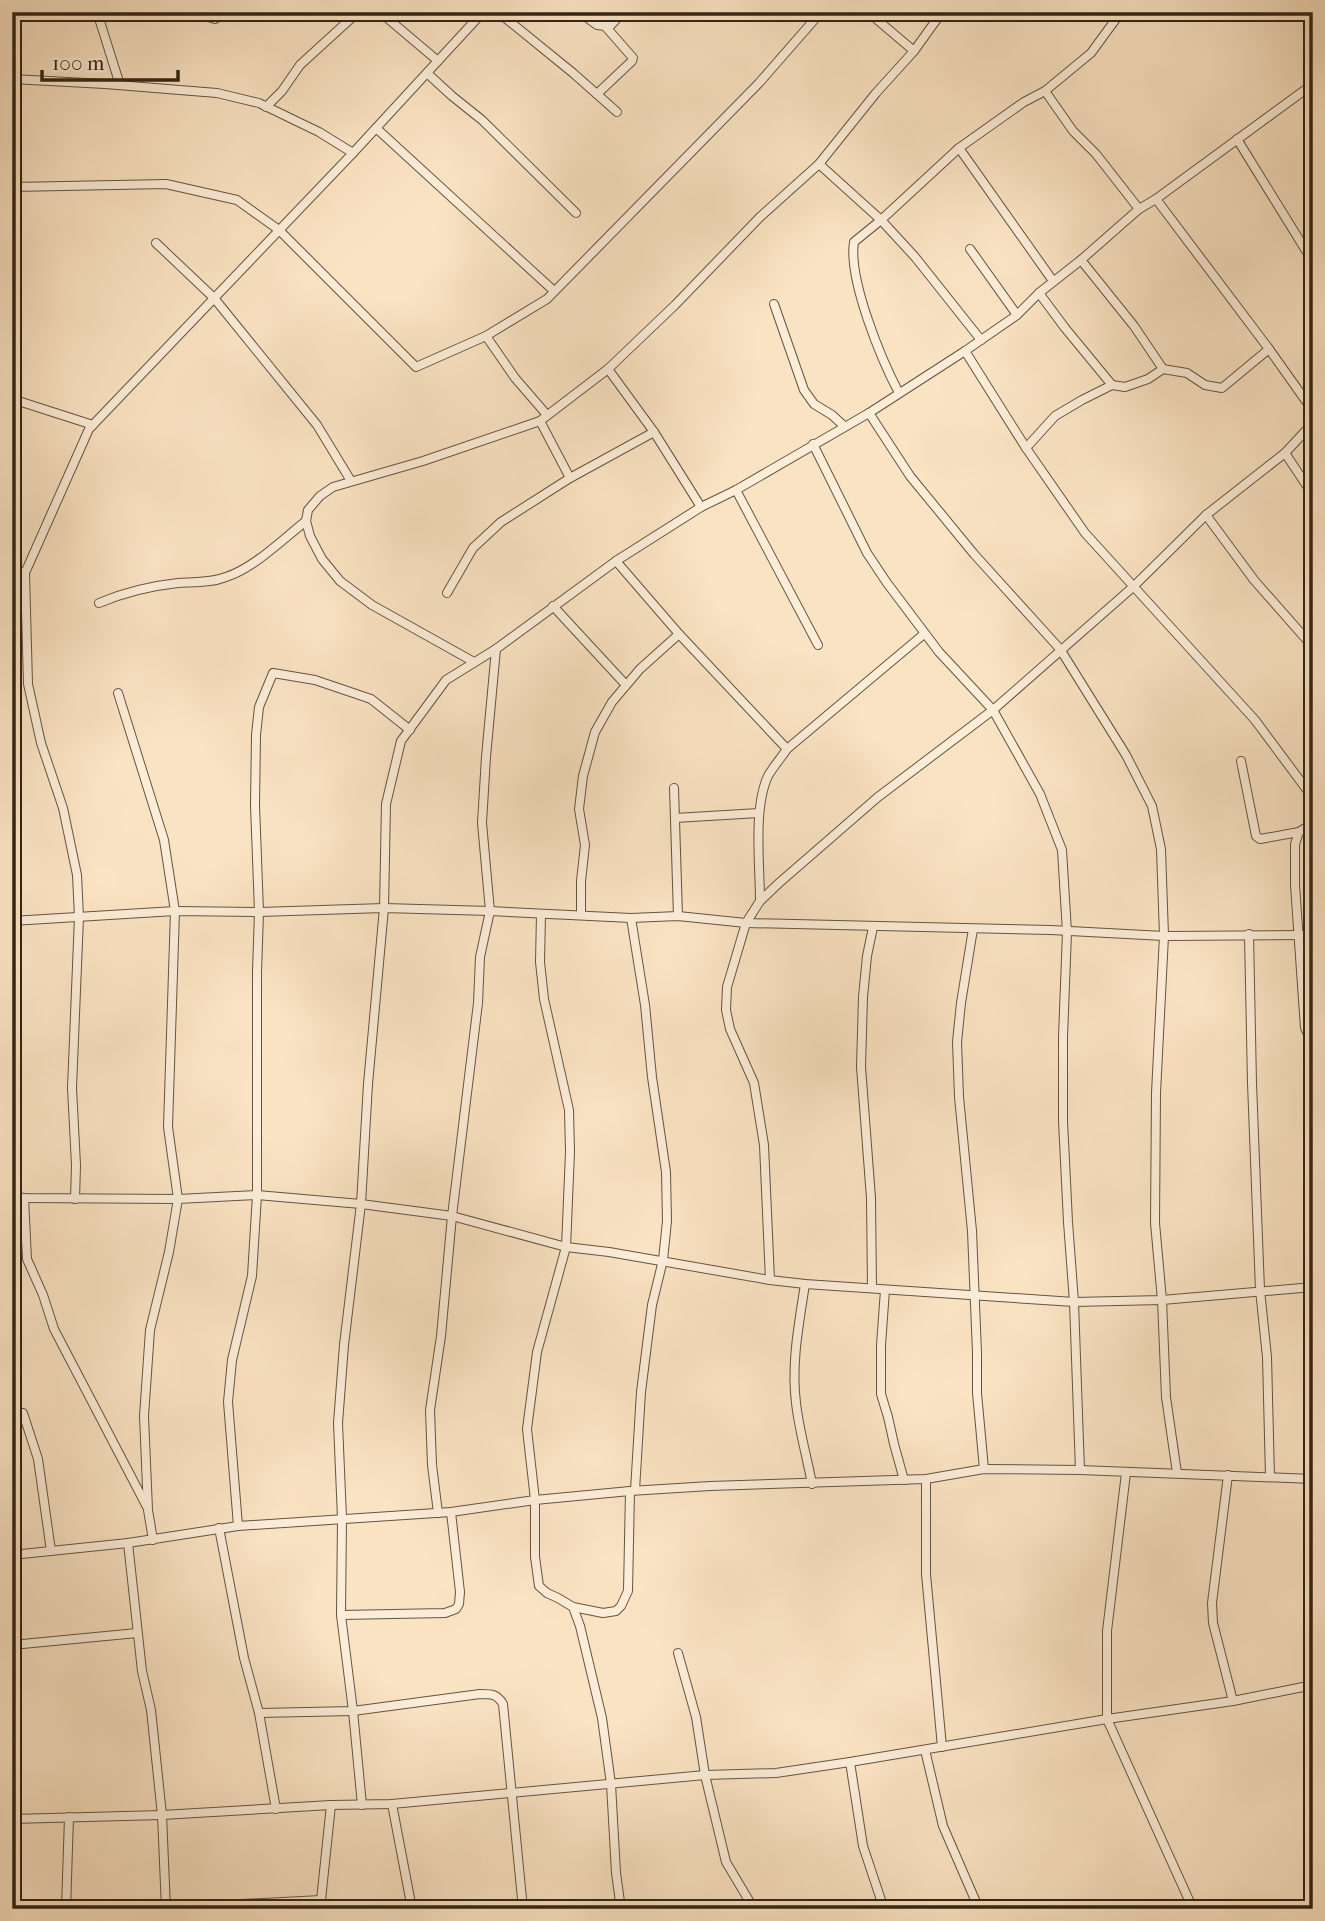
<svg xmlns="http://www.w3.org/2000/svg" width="1325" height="1921" viewBox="0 0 1325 1921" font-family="'IM FELL French Canon',serif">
	<rect width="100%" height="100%" fill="#fae3c3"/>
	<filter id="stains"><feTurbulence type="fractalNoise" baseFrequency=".00286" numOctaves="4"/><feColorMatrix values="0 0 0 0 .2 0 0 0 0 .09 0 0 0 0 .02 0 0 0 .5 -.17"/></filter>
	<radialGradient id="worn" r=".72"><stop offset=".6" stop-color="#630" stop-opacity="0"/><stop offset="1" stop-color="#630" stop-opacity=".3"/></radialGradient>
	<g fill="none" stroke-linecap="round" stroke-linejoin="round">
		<defs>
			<g id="minor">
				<polyline points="97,12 120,85"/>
				<polyline points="197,12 197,14 215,19 226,12"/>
				<polyline points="380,12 438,61"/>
				<polyline points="498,12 573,73 617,112"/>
				<polyline points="579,12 597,25 605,26 633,58 632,61 597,94"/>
				<polyline points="868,12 914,51"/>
				<polyline points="605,26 610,26 623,12"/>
				<polyline points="427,73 452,96 482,120 576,213"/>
				<polyline points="12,79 105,84 217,93 259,103 319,132 353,153"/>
				<polyline points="1045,91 1073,131 1096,154 1139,209"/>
				<polyline points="266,107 282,91 300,65 358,12"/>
				<polyline points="376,128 554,291"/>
				<polyline points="1237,139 1313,262"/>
				<polyline points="959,148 1053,281"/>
				<polyline points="819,164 881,220 915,257 981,340"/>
				<polyline points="12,187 166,184 237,200 279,230 416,367 486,336 547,299 759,83 821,12"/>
				<polyline points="1156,199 1269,349 1313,411"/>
				<polyline points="156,243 214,298 317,425 351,481"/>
				<polyline points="970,249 1017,315"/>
				<polyline points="1081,260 1134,326 1163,369"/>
				<polyline points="1039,293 1065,328 1112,385"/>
				<polyline points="774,304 804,390 814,404 832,415 844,426"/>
				<polyline points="486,336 515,378 547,415"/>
				<polyline points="965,351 1026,448 1085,533 1255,720 1313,798"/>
				<path d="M 899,393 C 881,359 848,279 854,242 L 881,220 L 959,148 L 1024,102 L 1045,91 L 1091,53 L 1121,12"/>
				<polyline points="12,399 93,425"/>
				<polyline points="869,413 910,476 974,554 1060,649 1126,755 1152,806 1161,849 1164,936 1156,1093 1155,1223 1162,1300 1166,1397 1177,1473"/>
				<polyline points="540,421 570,478"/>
				<polyline points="813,444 867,553 887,583 939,652 993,710 1040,794 1062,850 1067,932 1063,1037 1063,1121 1068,1222 1074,1302 1080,1470"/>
				<polyline points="1026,448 1055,416 1082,400 1112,385 1125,387 1148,379 1163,369 1187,373 1205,385 1222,388 1269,349"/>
				<polyline points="1285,453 1313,495"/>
				<polyline points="736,490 818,645"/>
				<polyline points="701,507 654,432 608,369 675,305 760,217 819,164 876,93 914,51 942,12"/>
				<polyline points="1206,515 1254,580 1313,647"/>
				<path d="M 616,561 L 679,634 L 787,749 C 781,758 773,767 768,776 C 753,808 760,866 760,901"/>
				<polyline points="12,570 25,573"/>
				<polyline points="447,593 473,548 501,522 570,478 654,432"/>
				<path d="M 99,603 C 125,592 150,586 178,583 C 194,582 211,583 226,577 C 254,568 283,539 306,521"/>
				<polyline points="553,606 626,685"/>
				<polyline points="474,662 372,605 340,581 322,559 310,536 306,521 308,510 320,496 333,487 423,461 540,421 608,369"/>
				<polyline points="118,693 164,840 175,911 168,1127 178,1199 169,1252 150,1330 144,1416 148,1510 153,1540"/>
				<polyline points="787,749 924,634"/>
				<polyline points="1241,761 1256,836 1260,839 1299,832"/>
				<polyline points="674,788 678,916"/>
				<polyline points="675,818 759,813"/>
				<polyline points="1313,823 1299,832 1295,844 1295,885 1305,1028 1313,1044"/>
				<polyline points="541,914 540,962 544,999 569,1110 570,1152 566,1247 537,1352 527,1429 535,1500 535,1557 539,1586 547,1593 558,1598 573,1607 603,1613 616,1611 621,1606 628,1591 630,1491"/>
				<polyline points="581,915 581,881 585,845 579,809 583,776 595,732 612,702 640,669 679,634"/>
				<polyline points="631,918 645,1005 652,1077 666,1172 667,1221 663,1260 652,1305 641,1392 635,1490"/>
				<polyline points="12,921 175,911 259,912 384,908 490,911 631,918 678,916 746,923 1051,930 1164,936 1313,935"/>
				<polyline points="973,929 961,1003 957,1042 959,1097 972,1231 977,1353 977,1393 984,1469"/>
				<polyline points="1249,934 1252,1083 1260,1290 1267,1357 1270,1477"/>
				<polyline points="12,1196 24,1198 178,1199 257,1195 361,1204 452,1216 566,1247 609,1252 770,1280 805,1284 1074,1302 1162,1300 1313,1287"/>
				<polyline points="24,1198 27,1259 43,1295 54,1329 147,1507"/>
				<polyline points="75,1199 76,1165 72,1088 79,917 77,875 63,808 41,743 28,684 25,573 89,429 353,153 483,12"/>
				<polyline points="770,1280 764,1145 754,1083 730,1029 726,1010 727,987 746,923 760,901 779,883 878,797 993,710 1133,587 1206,515 1285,453 1313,423"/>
				<path d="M 805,1284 C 799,1324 791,1363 796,1403 C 799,1430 807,1457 812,1484"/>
				<polyline points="872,1288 871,1198 861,1067 863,997 867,956 873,927"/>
				<polyline points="885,1290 881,1345 881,1394 888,1417 894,1444 904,1480"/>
				<polyline points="23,1413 38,1459 51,1551"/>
				<polyline points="1126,1473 1107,1631 1107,1719 1193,1909"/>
				<polyline points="1228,1475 1212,1603 1213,1623 1233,1701"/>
				<polyline points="926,1479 926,1574 942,1747"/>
				<polyline points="438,1513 432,1465 430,1410 441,1336 452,1216 478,1003 480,957 490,911 482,823 486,757 496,649 616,561 701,507 736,490 869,413 965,351 1017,315 1039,293 1081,260 1139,209 1156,199 1313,84"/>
				<polyline points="238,1526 228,1402 232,1360 252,1276 257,1195 257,972 259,912 255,805 256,735 259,707 273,673 315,680 371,699 410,730"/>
				<polyline points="219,1528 244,1658 259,1713 276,1809"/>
				<polyline points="128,1543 142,1671 151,1710 162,1815 166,1909"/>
				<polyline points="12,1555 128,1543 238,1526 451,1512 535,1500 630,1491 710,1486 926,1479 984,1469 1080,1470 1313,1479"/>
				<polyline points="1312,1575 1311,1532 1313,1516"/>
				<polyline points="573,1607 580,1626 602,1718 611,1784 616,1873 621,1909"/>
				<polyline points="341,1615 445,1613 456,1609 459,1604 460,1592 451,1512"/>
				<polyline points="12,1645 137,1633"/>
				<polyline points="678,1653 696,1717 705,1775 726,1862 754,1909"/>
				<path d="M 259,1713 L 353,1711 L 480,1694 C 492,1694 497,1694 503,1704 L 523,1909"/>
				<polyline points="925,1750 943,1826 979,1909"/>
				<polyline points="850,1762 863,1846 884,1909"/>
				<polyline points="392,1804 412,1909"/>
				<polyline points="362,1805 353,1711 341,1615 342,1518 338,1423 344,1345 361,1204 368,1084 384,908 386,804 401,741 446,680 496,649"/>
				<polyline points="12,1819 162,1815 331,1805 392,1804 705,1775 776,1773 850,1762 1107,1719 1233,1701 1313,1685"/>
				<polyline points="166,1908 321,1900"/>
				<polyline points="66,1909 69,1817"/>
				<polyline points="322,1909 321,1900 331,1805"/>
				<polyline points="1276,1909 1295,1904 1313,1905"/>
			</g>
		</defs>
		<use href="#minor" stroke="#645440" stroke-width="10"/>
		<use href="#minor" stroke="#fcedd8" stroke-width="8"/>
	</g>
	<rect width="1325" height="1921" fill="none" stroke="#fae3c3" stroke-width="42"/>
	<rect x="14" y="14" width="1297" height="1893" fill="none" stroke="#322414" stroke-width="3.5"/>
	<rect x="21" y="21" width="1283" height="1879" fill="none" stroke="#322414" stroke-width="2"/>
	<path d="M42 70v10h136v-10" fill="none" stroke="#322414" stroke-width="3.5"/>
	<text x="52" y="70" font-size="21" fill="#322414" stroke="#fcedd8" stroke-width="5" paint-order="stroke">100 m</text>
	<rect width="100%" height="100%" filter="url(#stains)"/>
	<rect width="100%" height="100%" fill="url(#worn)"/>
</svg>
